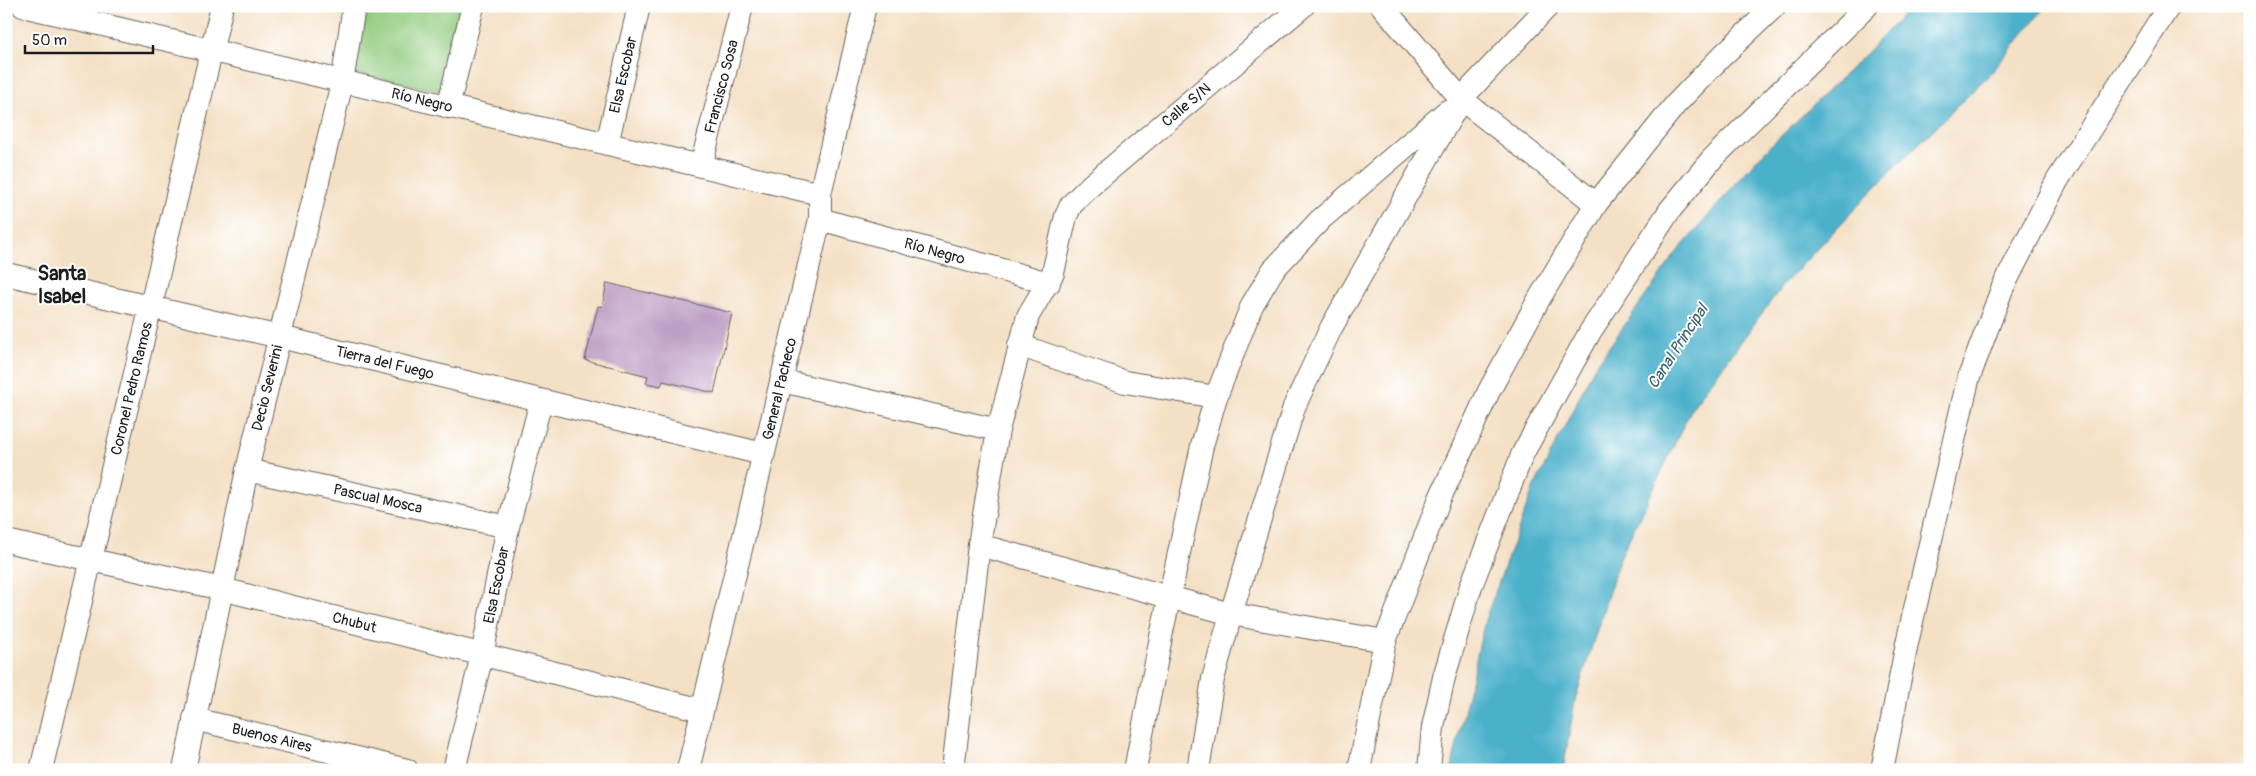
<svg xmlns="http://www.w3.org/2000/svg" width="2256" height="776" viewBox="0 0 2256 776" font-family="Pangolin,sans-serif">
	<rect width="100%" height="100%" fill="#fff"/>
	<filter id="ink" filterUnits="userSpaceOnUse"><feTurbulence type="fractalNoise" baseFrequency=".02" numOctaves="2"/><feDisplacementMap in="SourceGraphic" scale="10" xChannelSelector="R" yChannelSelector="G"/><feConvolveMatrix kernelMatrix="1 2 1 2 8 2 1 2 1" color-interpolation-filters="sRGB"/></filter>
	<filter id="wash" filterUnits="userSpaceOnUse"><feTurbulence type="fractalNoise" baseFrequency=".0096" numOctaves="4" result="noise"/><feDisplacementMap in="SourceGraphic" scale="20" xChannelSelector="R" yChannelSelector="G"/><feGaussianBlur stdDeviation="1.12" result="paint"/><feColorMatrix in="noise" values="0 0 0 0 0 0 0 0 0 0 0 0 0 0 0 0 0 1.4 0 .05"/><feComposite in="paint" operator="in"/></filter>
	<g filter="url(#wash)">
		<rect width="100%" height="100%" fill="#f4e0c5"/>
		<polygon fill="#91cb7f" stroke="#56744e" points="368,6 460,6 440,91 355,73"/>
		<polygon fill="#4cb1cb" stroke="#346674" points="1911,6 2046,6 1993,71 1886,176 1783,285 1692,408 1619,560 1575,700 1563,770 1451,770 1485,620 1533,489 1594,368 1677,252 1758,158 1867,53"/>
		<g id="blocks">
			<polygon fill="#be9ec5" points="607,283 732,313 714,393 663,381 661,386 646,383 648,376 585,360 598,306 602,307"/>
		</g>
	</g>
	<g filter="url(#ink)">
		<use href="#blocks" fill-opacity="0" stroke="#686157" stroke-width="1"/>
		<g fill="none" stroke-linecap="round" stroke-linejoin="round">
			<defs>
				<g id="minor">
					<path id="s1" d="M 23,6 L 820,194"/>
					<polyline points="1382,6 1461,99 1596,204"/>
					<polyline points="448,107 473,6"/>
					<path id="s2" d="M 607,144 L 639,6"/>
					<path id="s3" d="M 701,166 L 742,6"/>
					<path id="s4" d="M 820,219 L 1049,283"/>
					<path id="s5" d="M 6,274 L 280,337 L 763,454"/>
					<polyline points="1019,345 1125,382 1216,397"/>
					<polyline points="782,381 998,430"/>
					<path id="s6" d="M 247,470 L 508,527"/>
					<path id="s7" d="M 6,541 L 222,589 L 702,710"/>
					<polyline points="979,545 1231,614 1385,641 1440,498 1489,391 1539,299 1596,204 1675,105 1722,56 1775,6"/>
					<path id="s8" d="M 194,719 L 407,770"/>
					<path id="s9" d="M 41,770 L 222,6"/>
					<path id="s10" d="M 184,770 L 247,470 L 342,83 L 354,6"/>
					<path id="s11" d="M 454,770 L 482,655 L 508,527 L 541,401"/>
					<path id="s12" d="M 688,770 L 820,219 L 820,194 L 865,6"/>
					<path id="s13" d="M 953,770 L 979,545 L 998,430 L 1028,316 L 1053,273 L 1066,216 L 1071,205 L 1090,186 L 1303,6"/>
					<polyline points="1135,770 1162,632 1202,446 1216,397 1252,305 1273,270 1320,220 1447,111"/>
					<polyline points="1198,770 1213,679 1231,614 1294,407 1331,328 1461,99 1548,6"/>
					<polyline points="1359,770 1385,641"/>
					<polyline points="1429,770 1433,727 1444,677 1471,586 1523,453 1590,332 1670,210 1712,159 1867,6"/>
					<polyline points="1882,770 1907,643 1968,380 2002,289 2057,181 2169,6"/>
				</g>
			</defs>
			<use href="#minor" stroke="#686157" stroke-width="24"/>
			<use href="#minor" stroke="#fff" stroke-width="22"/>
		</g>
	</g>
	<g text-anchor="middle" stroke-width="4" stroke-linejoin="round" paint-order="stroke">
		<g font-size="15" fill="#1c1c1c" stroke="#fff">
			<text dy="5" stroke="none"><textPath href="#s2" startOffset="71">Elsa Escobar</textPath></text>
			<text dy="5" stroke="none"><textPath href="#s3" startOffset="82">Francisco Sosa</textPath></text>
			<text dy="5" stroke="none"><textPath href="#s1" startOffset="410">Río Negro</textPath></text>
			<text dy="5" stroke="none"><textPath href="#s13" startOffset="734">Calle S/N</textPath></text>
			<text dy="5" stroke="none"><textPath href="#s4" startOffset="119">Río Negro</textPath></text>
			<text dy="5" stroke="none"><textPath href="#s5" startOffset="389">Tierra del Fuego</textPath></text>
			<text dy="5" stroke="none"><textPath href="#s9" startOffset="392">Coronel Pedro Ramos</textPath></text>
			<text dy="5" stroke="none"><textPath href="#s10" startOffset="391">Decio Severini</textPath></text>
			<text dy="5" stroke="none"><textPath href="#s12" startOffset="392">General Pacheco</textPath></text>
			<text dy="5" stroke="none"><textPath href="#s6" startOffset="134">Pascual Mosca</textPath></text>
			<text dy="5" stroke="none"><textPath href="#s11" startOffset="190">Elsa Escobar</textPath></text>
			<text dy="5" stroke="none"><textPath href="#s7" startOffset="358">Chubut</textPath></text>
			<text dy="5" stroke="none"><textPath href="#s8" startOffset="80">Buenos Aires</textPath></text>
		</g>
		<g font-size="16" font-style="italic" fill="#325f6b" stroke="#fff">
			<text transform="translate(1677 346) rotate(-57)" y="6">Canal Principal</text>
		</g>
		<g font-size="20" font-weight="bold" fill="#1c1c1c" stroke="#fff">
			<text x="62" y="280">Santa<tspan x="62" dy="23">Isabel</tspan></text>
		</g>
	</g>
	<rect width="2256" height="776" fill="none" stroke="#fff" stroke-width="25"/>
	<path d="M25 45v8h128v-8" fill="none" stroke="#1c1c1c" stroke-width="2.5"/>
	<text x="32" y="45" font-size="15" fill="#1c1c1c" stroke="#ffffff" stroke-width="4" paint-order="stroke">50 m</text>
</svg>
